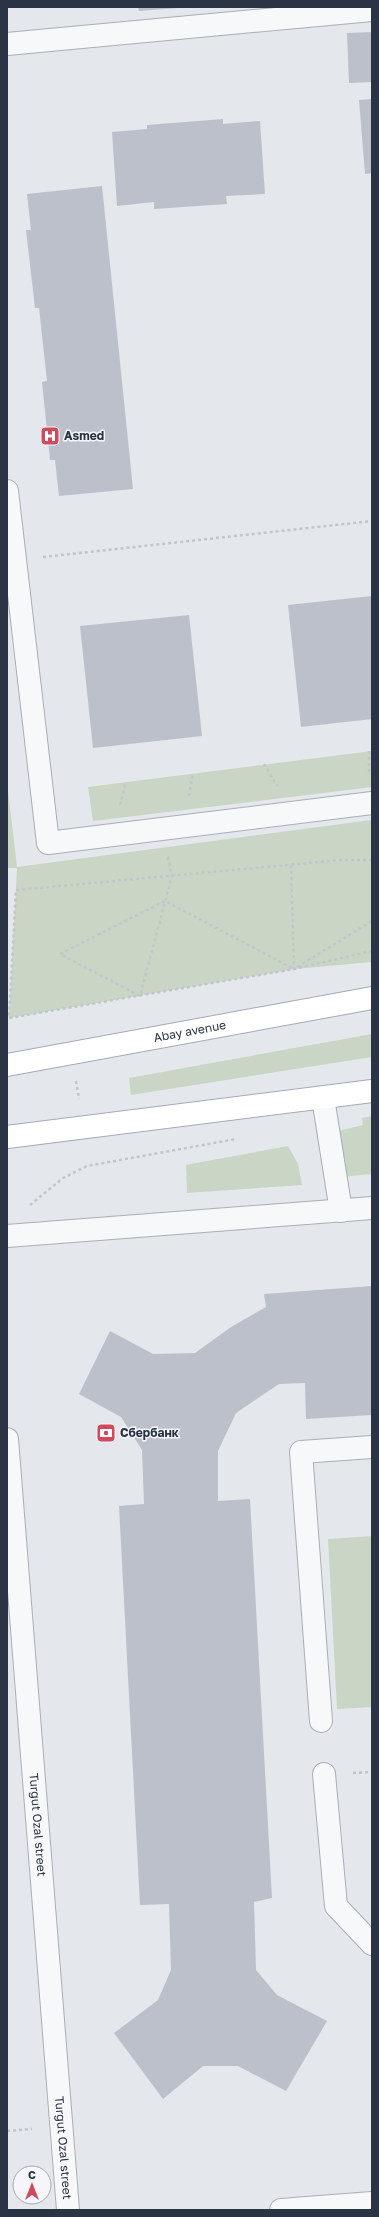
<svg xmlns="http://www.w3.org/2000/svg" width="379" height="2217" viewBox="0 0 379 2217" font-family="'Golos Text',sans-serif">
	<rect width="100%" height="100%" fill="#e4e7ec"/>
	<g fill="#c9d6c5">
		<polygon points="372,751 372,787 93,821 88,787"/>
		<polygon points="7,782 17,867 372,820 372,962 294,969 9,1018 17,868 7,868"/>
		<polygon points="372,1034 372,1057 131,1095 129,1078"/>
		<polygon points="372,1116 372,1174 341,1177 334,1132 363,1125 362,1118"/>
		<polygon points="288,1146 298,1164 302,1185 187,1193 186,1165"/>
		<polygon points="372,1536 372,1707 337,1709 328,1539"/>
	</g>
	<g fill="#bbc0ca">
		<polygon points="138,7 178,7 178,8 139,11"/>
		<polygon points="372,32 372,82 349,83 347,33"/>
		<polygon points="372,99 372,173 365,174 359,100"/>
		<polygon points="223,119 223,124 260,121 265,194 226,196 227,204 154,209 154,202 117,206 112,132 147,129 147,125"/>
		<polygon points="102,186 133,489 59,496 55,460 50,460 42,382 47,381 39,308 35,308 26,230 31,230 27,194"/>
		<polygon points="372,596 372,719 301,727 288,605"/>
		<polygon points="189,615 202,736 93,748 80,626"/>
		<polygon points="372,1286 372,1415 306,1419 305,1383 279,1384 236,1413 218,1451 218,1501 250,1499 272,1898 254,1902 256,1970 277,1995 327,2021 286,2091 238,2066 203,2066 163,2099 114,2033 158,2000 171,1970 169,1904 140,1905 119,1506 144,1504 142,1450 121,1417 79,1394 110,1331 153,1354 195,1353 231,1327 266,1307 264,1294"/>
	</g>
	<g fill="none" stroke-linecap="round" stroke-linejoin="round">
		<defs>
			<g id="minor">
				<polyline points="7,44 372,10"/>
				<polyline points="7,491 48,843 372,803"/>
				<polyline points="323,1098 341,1211"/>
				<polyline points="7,1236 372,1208"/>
				<path id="s1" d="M 7,1439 L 68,2210"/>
				<polyline points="321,1721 301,1452 372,1447"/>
				<polyline points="324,1774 336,1906 372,1944"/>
				<polyline points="281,2210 372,2203"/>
			</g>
			<g id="major">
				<path id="s2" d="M 7,1065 L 372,998"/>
				<polyline points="7,1137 372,1091"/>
			</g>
		</defs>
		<use href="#minor" stroke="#a9aeb7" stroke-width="24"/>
		<use href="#major" stroke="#a3abb8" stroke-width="24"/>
		<g stroke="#c2c5cb" stroke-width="2.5" stroke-dasharray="3 3" stroke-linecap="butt">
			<polyline points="43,557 372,521"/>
			<polyline points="369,751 369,775"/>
			<polyline points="264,764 277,786"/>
			<polyline points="189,796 193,773"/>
			<polyline points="120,805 126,782"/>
			<polyline points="168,857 172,876 140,996 60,954 165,901 294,969"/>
			<polyline points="372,860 341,860 16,890 9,1018 294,969 372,951"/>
			<polyline points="291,865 294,969 372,921"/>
			<polyline points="76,1081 79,1099"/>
			<polyline points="30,1205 63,1178 87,1166 236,1139"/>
			<polyline points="353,1773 372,1772"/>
			<polyline points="7,2131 32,2129"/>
		</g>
		<use href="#minor" stroke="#f7f8fa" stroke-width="22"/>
		<use href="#major" stroke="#fff" stroke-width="22"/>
	</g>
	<defs>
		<symbol id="hospital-square" viewBox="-11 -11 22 22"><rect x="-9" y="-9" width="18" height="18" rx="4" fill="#d1495b" stroke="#f4f6f9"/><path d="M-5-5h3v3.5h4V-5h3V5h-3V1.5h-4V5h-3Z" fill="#fff"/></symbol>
		<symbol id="bank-square" viewBox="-11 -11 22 22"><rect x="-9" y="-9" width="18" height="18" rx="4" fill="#d1495b" stroke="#f4f6f9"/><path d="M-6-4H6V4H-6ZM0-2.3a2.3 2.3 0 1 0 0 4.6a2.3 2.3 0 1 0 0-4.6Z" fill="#fff"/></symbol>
	</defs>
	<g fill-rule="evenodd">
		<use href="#hospital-square" x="39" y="425" width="22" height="22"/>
		<use href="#bank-square" x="95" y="1422" width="22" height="22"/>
	</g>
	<g text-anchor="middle" stroke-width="3" stroke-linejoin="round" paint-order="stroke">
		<g font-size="12" font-weight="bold" fill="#2b3445" stroke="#f4f6f9" text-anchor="start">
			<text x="64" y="440">Asmed</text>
			<text x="120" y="1437">Сбербанк</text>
		</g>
		<g font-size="12" fill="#2b3445" stroke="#f4f6f9">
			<text dy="4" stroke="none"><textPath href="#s2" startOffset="186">Abay avenue</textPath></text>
			<text dy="4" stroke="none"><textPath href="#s1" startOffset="387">Turgut Ozal street</textPath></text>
			<text dy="4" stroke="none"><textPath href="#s1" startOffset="711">Turgut Ozal street</textPath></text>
		</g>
	</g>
	<rect width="379" height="2217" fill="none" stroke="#2b3445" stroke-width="16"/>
	<g transform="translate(32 2185)"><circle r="19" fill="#f4f6f9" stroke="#a4a8b1"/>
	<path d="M0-3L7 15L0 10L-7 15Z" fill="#d1495b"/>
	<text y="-6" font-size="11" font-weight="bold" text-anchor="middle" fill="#2b3445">С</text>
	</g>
</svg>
